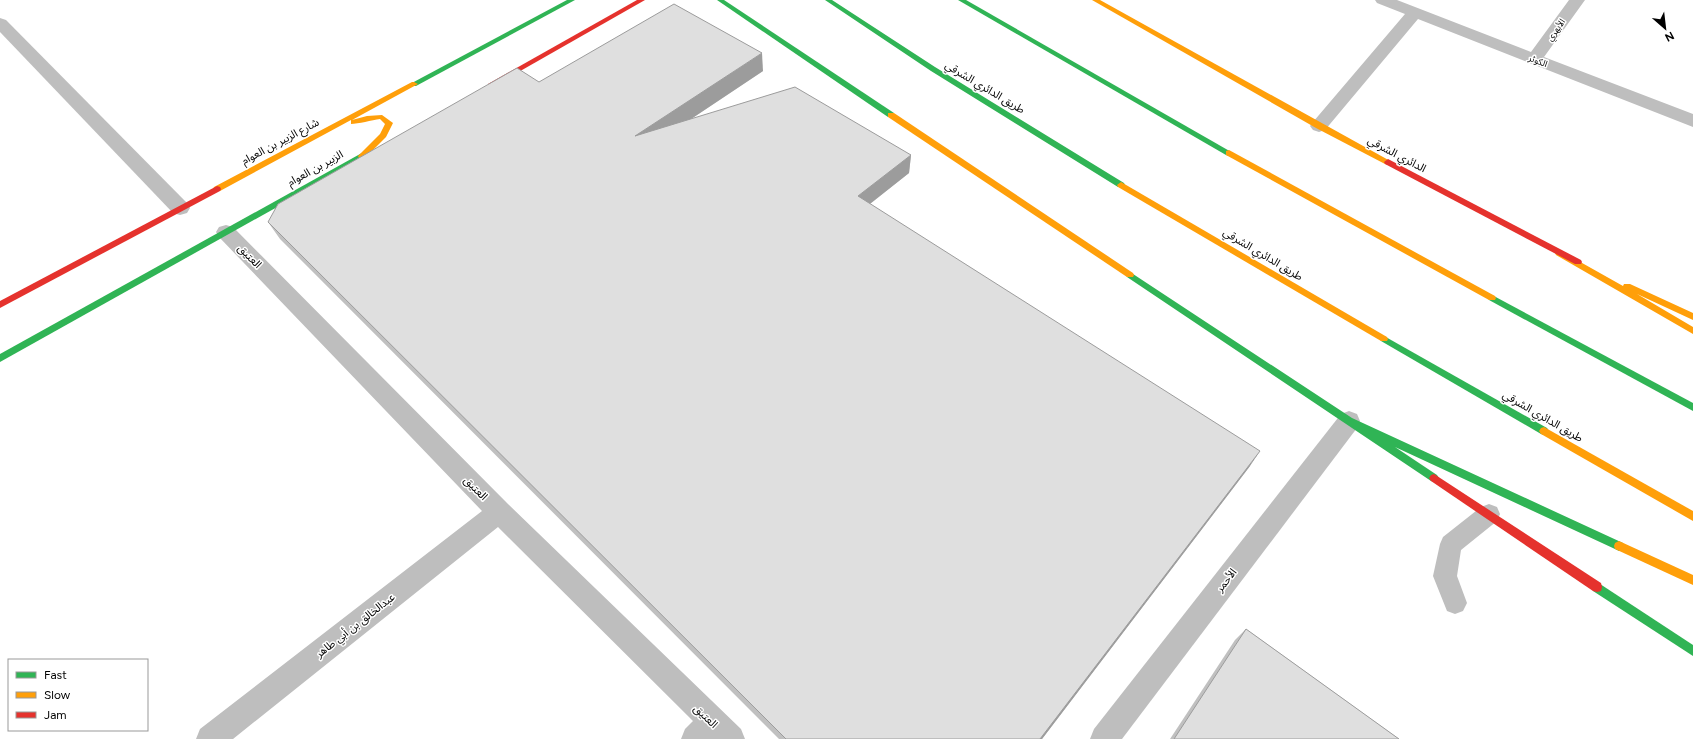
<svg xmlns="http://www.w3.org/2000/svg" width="1693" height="739" viewBox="0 0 1693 739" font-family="Figtree,'Noto Sans Arabic',sans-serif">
	<rect width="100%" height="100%" fill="#fff"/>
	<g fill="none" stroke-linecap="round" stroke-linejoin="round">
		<polygon fill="#bebebe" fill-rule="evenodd" points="1489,504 1497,507 1500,514 1497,521 1461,550 1457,576 1467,603 1463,611 1455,614 1447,611 1433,576 1440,544 1443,537 1481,507"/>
		<g fill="#bebebe" fill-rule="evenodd">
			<polygon points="1375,0 1397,0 1531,52 1569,0 1585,0 1544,57 1693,114 1693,127 1418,19 1325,130 1319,132 1313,130 1310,126 1313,122 1405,14 1377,3"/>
			<polygon points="0,18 6,20 187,203 190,208 187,213 180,215 173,213 0,32"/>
			<polygon points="226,225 233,227 508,504 741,729 745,739 681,739 685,729 693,721 498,527 233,739 196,739 200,729 482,511 219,237 216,232 219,227"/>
			<polygon points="1349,411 1357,414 1360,421 1357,428 1122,739 1090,739 1094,729 1341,414"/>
		</g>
		<g fill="#30b455" fill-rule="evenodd">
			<polygon points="567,0 575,0 416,86 412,86 410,84"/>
			<polygon points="717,0 724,0 894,113 894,117 888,117"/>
			<polygon points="825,0 832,0 935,67 1124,183 1125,185 1124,187 1118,187 931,71"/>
			<polygon points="958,0 966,0 1233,153 1229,156 1226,155"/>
			<polygon points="369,149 372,150 372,154 0,362 0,354"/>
			<polygon points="1130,272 1352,418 1623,543 1624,546 1623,549 1619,551 1615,549 1395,447 1437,475 1439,478 1437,481 1434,482 1431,481 1127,277 1126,275 1127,273"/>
			<polygon points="1492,295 1693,403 1693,411 1489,300 1488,298 1489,296"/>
			<polygon points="1384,336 1547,428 1549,431 1547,434 1544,435 1541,434 1381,341 1380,339 1381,337"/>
			<polygon points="1597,582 1693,645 1693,656 1593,591 1592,587 1593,583"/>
		</g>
		<g fill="#ff9f0a" fill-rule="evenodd">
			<polygon points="1092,0 1100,0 1392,162 1388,165 1385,164 1316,128"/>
			<path d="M 412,82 L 414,82 L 418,84 L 352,120 L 367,116 L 382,115 L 393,123 L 386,137 L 365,158 L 359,158 L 358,156 L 380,134 L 385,124 L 380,119 C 372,120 358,124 351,124 L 351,120 L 220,191 L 214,191 L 213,189 L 214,187 Z"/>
			<polygon points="888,113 894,113 1133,273 1134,275 1133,277 1127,277 888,117"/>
			<polygon points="1229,150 1495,296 1496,298 1495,300 1489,300 1226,155 1226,151"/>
			<polygon points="1121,182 1387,337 1388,339 1387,341 1381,341 1118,187 1117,185"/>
			<polygon points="1559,250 1623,286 1624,284 1630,284 1693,313 1693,320 1637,294 1693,327 1693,334 1556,255 1555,253"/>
			<polygon points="1544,427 1693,511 1693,521 1541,434 1539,431 1541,428"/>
			<polygon points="1619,541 1693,575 1693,585 1615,549 1614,546 1615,543"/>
		</g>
		<g fill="#e5322d" fill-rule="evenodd">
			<polygon points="637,0 645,0 494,86 490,86 488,84"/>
			<polygon points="1388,159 1581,260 1582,262 1581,264 1575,264 1385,164 1384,162"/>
			<polygon points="217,186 220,187 221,189 220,191 0,308 0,301"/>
			<polygon points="1434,474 1601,583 1602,587 1601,591 1597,592 1593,591 1431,481 1429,478 1431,475"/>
		</g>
	</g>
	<g fill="#c0c0c0">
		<polygon points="763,71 691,119 911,155 909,173 870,204 1250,466 1042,739 779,739 280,239 268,222 539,82"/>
		<polygon points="1246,629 1399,739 1170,739 1235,640"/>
	</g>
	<g fill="#9c9c9c">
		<polygon points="762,53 763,71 640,153 635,136"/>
		<polygon points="911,155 909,173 857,214 858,196"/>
		<polygon points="1260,451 1250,466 1042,739 1040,739"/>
	</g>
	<g fill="#dfdfdf" stroke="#9c9c9c">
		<polygon points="674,4 762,53 635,136 795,87 911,155 858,196 1260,451 1040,739 786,739 268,222 278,204 517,68 539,82"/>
		<polygon points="1246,629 1399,739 1174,739"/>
	</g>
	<g text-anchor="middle" stroke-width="3" stroke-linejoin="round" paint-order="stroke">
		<g font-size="9" fill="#000" stroke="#fff">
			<text transform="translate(1556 30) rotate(-55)" y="3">الأبهري</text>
			<text transform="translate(1538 61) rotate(21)" y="3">الكوثر</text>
		</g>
		<g font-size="11" fill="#000" stroke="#fff">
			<text transform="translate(985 87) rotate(31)" y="4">طريق الدائري الشرقي</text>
			<text transform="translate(280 141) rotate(-28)" y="4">شارع الزبير بن العوام</text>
			<text transform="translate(1397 154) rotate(28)" y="4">الدائري الشرقي</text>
			<text transform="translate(315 168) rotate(-29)" y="4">الزبير بن العوام</text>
			<text transform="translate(1263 254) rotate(31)" y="4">طريق الدائري الشرقي</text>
			<text transform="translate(250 256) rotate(46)" y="4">العتيق</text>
			<text transform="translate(1543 416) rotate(30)" y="4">طريق الدائري الشرقي</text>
			<text transform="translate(476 488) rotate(46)" y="4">العتيق</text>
			<text transform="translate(1226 580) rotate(-52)" y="4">الأحمر</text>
			<text transform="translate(355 625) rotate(-38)" y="4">عبدالخالق بن أبي طاهر</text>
			<text transform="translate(706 716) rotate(44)" y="4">العتيق</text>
		</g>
	</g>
	<rect x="8" y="659" width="140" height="72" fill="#ffffff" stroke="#999999"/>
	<rect x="16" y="672" width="20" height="6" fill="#30b455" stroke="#999999"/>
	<text x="44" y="679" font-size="12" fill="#000000">Fast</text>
	<rect x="16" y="692" width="20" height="6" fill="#ff9f0a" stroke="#999999"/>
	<text x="44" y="699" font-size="12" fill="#000000">Slow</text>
	<rect x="16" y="712" width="20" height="6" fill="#e5322d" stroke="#999999"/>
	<text x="44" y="719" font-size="12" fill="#000000">Jam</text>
	<g transform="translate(1665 28) rotate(152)" stroke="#ffffff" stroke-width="3" paint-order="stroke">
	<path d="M0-3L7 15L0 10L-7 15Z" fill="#000000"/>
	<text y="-6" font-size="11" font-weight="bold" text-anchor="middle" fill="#000000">N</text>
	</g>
</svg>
